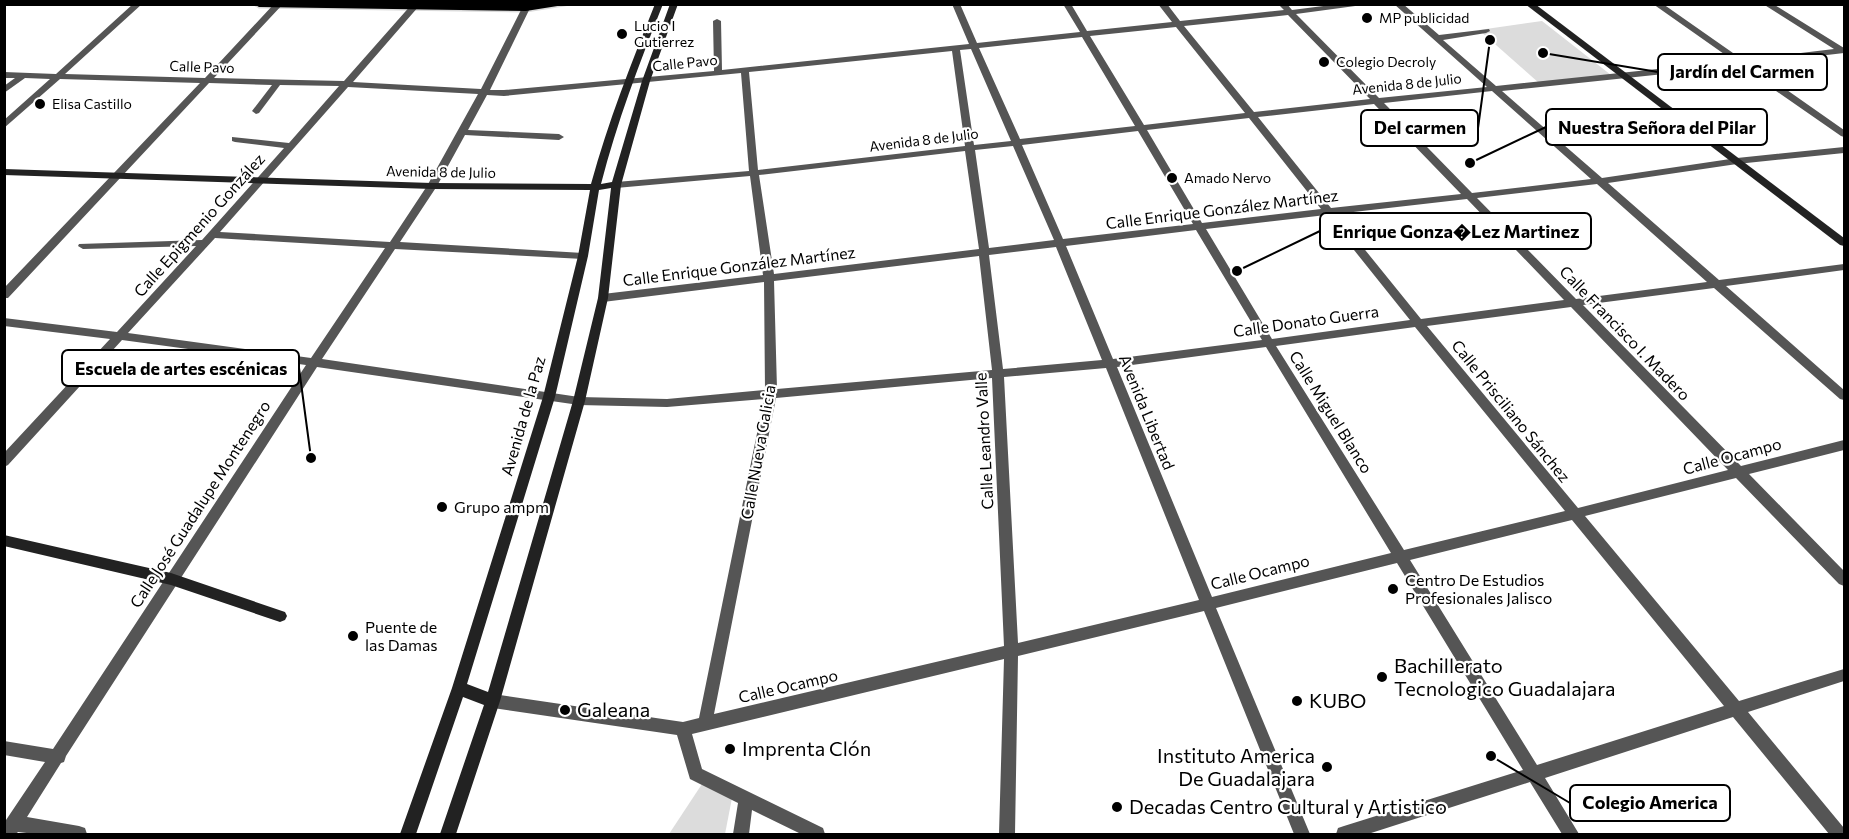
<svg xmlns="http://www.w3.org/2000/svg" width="1849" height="839" viewBox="0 0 1849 839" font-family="Commissioner,sans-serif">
	<rect width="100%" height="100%" fill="#fff"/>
	<g fill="#dcdcdc">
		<polygon points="1542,21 1611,75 1539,83 1479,30"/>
		<polygon points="702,784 732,798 725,834 669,834"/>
	</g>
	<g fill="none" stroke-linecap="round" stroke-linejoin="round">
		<defs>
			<polygon id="primary" points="254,4 526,5 570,4 526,11 259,7"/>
		</defs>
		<use href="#primary" stroke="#dbdbdb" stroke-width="3"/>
		<path fill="#555" fill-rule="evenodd" d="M 133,4 L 142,4 L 65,74 L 205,78 L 274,4 L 283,4 L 214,78 L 344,81 L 412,4 L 419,6 L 353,82 L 481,89 L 524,4 L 532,4 L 490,90 L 504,90 L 714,71 L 713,21 L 717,19 L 721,21 L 722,70 L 969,44 L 952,4 L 960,4 L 977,43 L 1080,32 L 1063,4 L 1071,4 L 1087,31 L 1172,22 L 1158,4 L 1167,4 L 1180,21 L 1284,10 L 1278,4 L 1287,4 L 1292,10 L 1339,4 L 1370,4 L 1296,14 L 1379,98 L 1487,87 L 1394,4 L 1403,4 L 1439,35 L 1489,29 L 1490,31 L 1486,33 L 1443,40 L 1496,86 L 1734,61 L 1653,4 L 1663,4 L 1743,60 L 1834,49 L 1763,4 L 1773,4 L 1844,48 L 1844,53 L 1750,64 L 1844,130 L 1844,137 L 1841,136 L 1740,66 L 1502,91 L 1602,178 L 1737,158 L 1844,147 L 1844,153 L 1737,164 L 1608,183 L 1719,280 L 1844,264 L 1844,270 L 1726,286 L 1844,390 L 1844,400 L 1840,399 L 1714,288 L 1583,305 L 1741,466 L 1844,440 L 1844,450 L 1749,474 L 1844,571 L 1844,586 L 1839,584 L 1736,478 L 1585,516 L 1739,701 L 1844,669 L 1844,681 L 1748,712 L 1844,828 L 1844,834 L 1829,834 L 1733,717 L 1545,778 L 1579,834 L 1562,834 L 1530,782 L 1368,834 L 1336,834 L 1338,828 L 1344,826 L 1523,770 L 1397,563 L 1216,608 L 1310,834 L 1294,834 L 1204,611 L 1018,656 L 1015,834 L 999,834 L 1004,659 L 692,734 L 702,769 L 823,828 L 825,834 L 801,834 L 752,810 L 749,834 L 733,834 L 738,803 L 690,779 L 677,735 L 493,708 L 488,706 L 486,701 L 488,696 L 493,694 L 683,722 L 699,718 L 764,399 L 667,407 L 579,405 L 317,367 L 66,756 L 64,762 L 61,763 L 27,817 L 79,826 L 85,828 L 87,834 L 35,834 L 18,832 L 16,834 L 4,834 L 4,823 L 45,762 L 4,755 L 4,741 L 53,749 L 306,365 L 122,340 L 8,465 L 4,467 L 4,453 L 110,339 L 4,326 L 4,318 L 117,332 L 196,246 L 83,249 L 78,246 L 79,244 L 202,240 L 284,148 L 235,142 L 232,141 L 232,137 L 289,143 L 339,86 L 280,85 L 259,113 L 256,114 L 252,111 L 272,85 L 209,83 L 8,298 L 4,298 L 4,288 L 200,83 L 60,79 L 4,128 L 4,120 L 50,79 L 25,78 L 4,93 L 4,86 L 15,78 L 4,78 L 4,72 L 56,74 ZM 1288,15 L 1370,99 L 1254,112 L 1184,26 ZM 1176,27 L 1245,113 L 1144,125 L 1090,36 ZM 1082,37 L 1135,126 L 1020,139 L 979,48 ZM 971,49 L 1011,141 L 974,145 L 960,50 ZM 952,51 L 965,146 L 758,170 L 749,72 ZM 741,73 L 749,171 L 616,182 L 611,185 L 616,188 L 750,176 L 763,275 L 603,294 L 598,298 L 603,302 L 764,282 L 765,390 L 667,399 L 579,397 L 322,359 L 395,249 L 583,259 L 588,256 L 583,253 L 400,242 L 437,186 L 465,135 L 559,140 L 564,137 L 559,134 L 468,130 L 487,95 L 504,96 ZM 348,87 L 478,94 L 427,186 L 390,242 L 220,232 ZM 1492,91 L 1591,179 L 1472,193 L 1384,103 ZM 1374,104 L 1461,194 L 1331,208 L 1258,117 ZM 1249,118 L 1321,209 L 1202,223 L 1147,130 ZM 1138,131 L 1193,224 L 1063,239 L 1022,145 ZM 1013,146 L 1054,240 L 989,248 L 975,150 ZM 965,151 L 979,249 L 774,274 L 759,175 ZM 1597,184 L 1707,282 L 1576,299 L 1477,198 ZM 1467,199 L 1564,300 L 1421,319 L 1336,214 ZM 1326,215 L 1410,320 L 1272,339 L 1206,229 ZM 1196,230 L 1262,340 L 1113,359 L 1066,246 ZM 215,238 L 385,248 L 311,358 L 128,333 ZM 1056,247 L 1102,360 L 1003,369 L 989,255 ZM 979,256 L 992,370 L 777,389 L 774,281 ZM 1571,307 L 1728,470 L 1578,508 L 1427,326 ZM 1415,327 L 1565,511 L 1404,550 L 1276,346 ZM 1266,347 L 1391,553 L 1212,597 L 1117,367 ZM 1106,368 L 1199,600 L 1018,643 L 1004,377 ZM 992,378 L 1004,646 L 714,714 L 776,398 ZM 1572,520 L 1724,706 L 1537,765 L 1410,560 Z"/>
		<g fill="#222" fill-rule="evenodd">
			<path d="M 655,4 L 663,4 C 639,64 617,122 601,184 L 612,182 L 642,81 L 670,4 L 678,4 L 650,81 L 621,185 L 608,298 L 585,401 L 500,701 L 456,834 L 440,834 L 484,705 L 463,697 L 416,834 L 400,834 L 452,688 L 543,397 L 578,256 L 590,190 L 432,189 L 4,175 L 4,169 L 432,183 L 591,184 C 608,122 631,64 655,4 ZM 611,188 L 598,298 L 573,401 L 488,692 L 467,684 L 555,397 L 588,256 L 599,190 Z"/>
			<polygon points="1525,4 1535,4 1844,238 1844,246 1840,245"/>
			<polygon points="4,535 171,573 285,612 287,616 285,620 280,622 171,585 4,546"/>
		</g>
		<use href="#primary" fill="#000" fill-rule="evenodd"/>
	</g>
	<g fill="#000" stroke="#fff" stroke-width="2">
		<circle cx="1367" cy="18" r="6"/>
		<circle cx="622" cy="34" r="6"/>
		<circle cx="1324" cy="62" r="6"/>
		<circle cx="40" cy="104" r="6"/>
		<circle cx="1172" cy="178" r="6"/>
		<circle cx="442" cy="507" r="6"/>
		<circle cx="1393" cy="589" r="6"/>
		<circle cx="353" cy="636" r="6"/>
		<circle cx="1382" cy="677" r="6"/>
		<circle cx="1297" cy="701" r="6"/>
		<circle cx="565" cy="710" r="6"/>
		<circle cx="730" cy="749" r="6"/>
		<circle cx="1327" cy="767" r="6"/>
		<circle cx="1117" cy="807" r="6"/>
	</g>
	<g text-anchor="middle" stroke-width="4.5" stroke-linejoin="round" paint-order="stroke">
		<g font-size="14" fill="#000" stroke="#fff" text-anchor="start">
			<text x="1379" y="23">MP publicidad</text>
			<text x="634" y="31">Lucio I<tspan x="634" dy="16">Gutierrez</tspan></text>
			<text x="1336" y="67">Colegio Decroly</text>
			<text x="52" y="109">Elisa Castillo</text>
			<text x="1184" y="183">Amado Nervo</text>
		</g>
		<g font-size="14" fill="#000" stroke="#fff">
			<text transform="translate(685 63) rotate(-6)" y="5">Calle Pavo</text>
			<text transform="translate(202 67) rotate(2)" y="5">Calle Pavo</text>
			<text transform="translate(1407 84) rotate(-6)" y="5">Avenida 8 de Julio</text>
			<text transform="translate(924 140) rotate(-7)" y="5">Avenida 8 de Julio</text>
			<text transform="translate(441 172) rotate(1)" y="5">Avenida 8 de Julio</text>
		</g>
		<g font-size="16" fill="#000" stroke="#fff">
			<text transform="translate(1222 209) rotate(-7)" y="6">Calle Enrique González Martínez</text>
			<text transform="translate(199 225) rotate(-48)" y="6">Calle Epigmenio González</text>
			<text transform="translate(739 266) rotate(-7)" y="6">Calle Enrique González Martínez</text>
			<text transform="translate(1306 321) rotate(-8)" y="6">Calle Donato Guerra</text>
			<text transform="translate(1625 333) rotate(46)" y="6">Calle Francisco I. Madero</text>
			<text transform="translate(1511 411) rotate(51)" y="6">Calle Prisciliano Sánchez</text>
			<text transform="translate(1147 412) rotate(68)" y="6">Avenida Libertad</text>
			<text transform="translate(1331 412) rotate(58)" y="6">Calle Miguel Blanco</text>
			<text transform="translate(523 416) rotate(-74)" y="6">Avenida de la Paz</text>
			<text transform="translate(984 441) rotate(-93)" y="6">Calle Leandro Valle</text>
			<text transform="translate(758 452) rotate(-80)" y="6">Calle Nueva Galicia</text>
			<text transform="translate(1732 456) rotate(-15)" y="6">Calle Ocampo</text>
			<text transform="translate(200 504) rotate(-57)" y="6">Calle José Guadalupe Montenegro</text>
			<text transform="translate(1260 572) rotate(-14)" y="6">Calle Ocampo</text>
			<text transform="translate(788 686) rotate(-13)" y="6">Calle Ocampo</text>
		</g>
		<g font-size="16" fill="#000" stroke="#fff" text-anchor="start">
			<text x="454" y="513">Grupo ampm</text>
			<text x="1405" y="586">Centro De Estudios<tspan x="1405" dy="18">Profesionales Jalisco</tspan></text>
			<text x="365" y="633">Puente de<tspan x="365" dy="18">las Damas</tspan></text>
		</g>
		<g font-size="20" fill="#000" stroke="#fff" text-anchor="start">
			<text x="1394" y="673">Bachillerato<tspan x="1394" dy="23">Tecnologico Guadalajara</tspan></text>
			<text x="1309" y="708">KUBO</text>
			<text x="577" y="717">Galeana</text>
			<text x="742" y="756">Imprenta Clón</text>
			<text x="1315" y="763" text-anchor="end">Instituto America<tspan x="1315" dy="23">De Guadalajara</tspan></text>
			<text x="1129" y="814">Decadas Centro Cultural y Artistico</text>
		</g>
	</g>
	<path fill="none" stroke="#000" stroke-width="2" d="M1543 53L1658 72M1470 163L1546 127M1490 40L1478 128M1237 271L1320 231M311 458L299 368M1491 756L1570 803"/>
	<g fill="#000" stroke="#fff" stroke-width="2">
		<circle cx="1543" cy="53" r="6"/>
		<circle cx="1470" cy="163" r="6"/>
		<circle cx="1490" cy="40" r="6"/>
		<circle cx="1237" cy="271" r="6"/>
		<circle cx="311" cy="458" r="6"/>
		<circle cx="1491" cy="756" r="6"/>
	</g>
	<g fill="#fff" stroke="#000" stroke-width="2">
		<rect x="1658" y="54" width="169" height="36" rx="6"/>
		<rect x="1546" y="109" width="221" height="36" rx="6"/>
		<rect x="1361" y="110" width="117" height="36" rx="6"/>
		<rect x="1320" y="213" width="271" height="36" rx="6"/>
		<rect x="62" y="350" width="237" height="36" rx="6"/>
		<rect x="1570" y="785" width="160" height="36" rx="6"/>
	</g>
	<g font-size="18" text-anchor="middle" font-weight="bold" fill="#000">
		<text x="1742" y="78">Jardín del Carmen</text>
		<text x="1657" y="134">Nuestra Señora del Pilar</text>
		<text x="1420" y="134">Del carmen</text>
		<text x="1456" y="238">Enrique Gonza�Lez Martinez</text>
		<text x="181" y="375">Escuela de artes escénicas</text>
		<text x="1650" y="809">Colegio America</text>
	</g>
	<rect width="1849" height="839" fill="none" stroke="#000000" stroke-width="12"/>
</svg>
